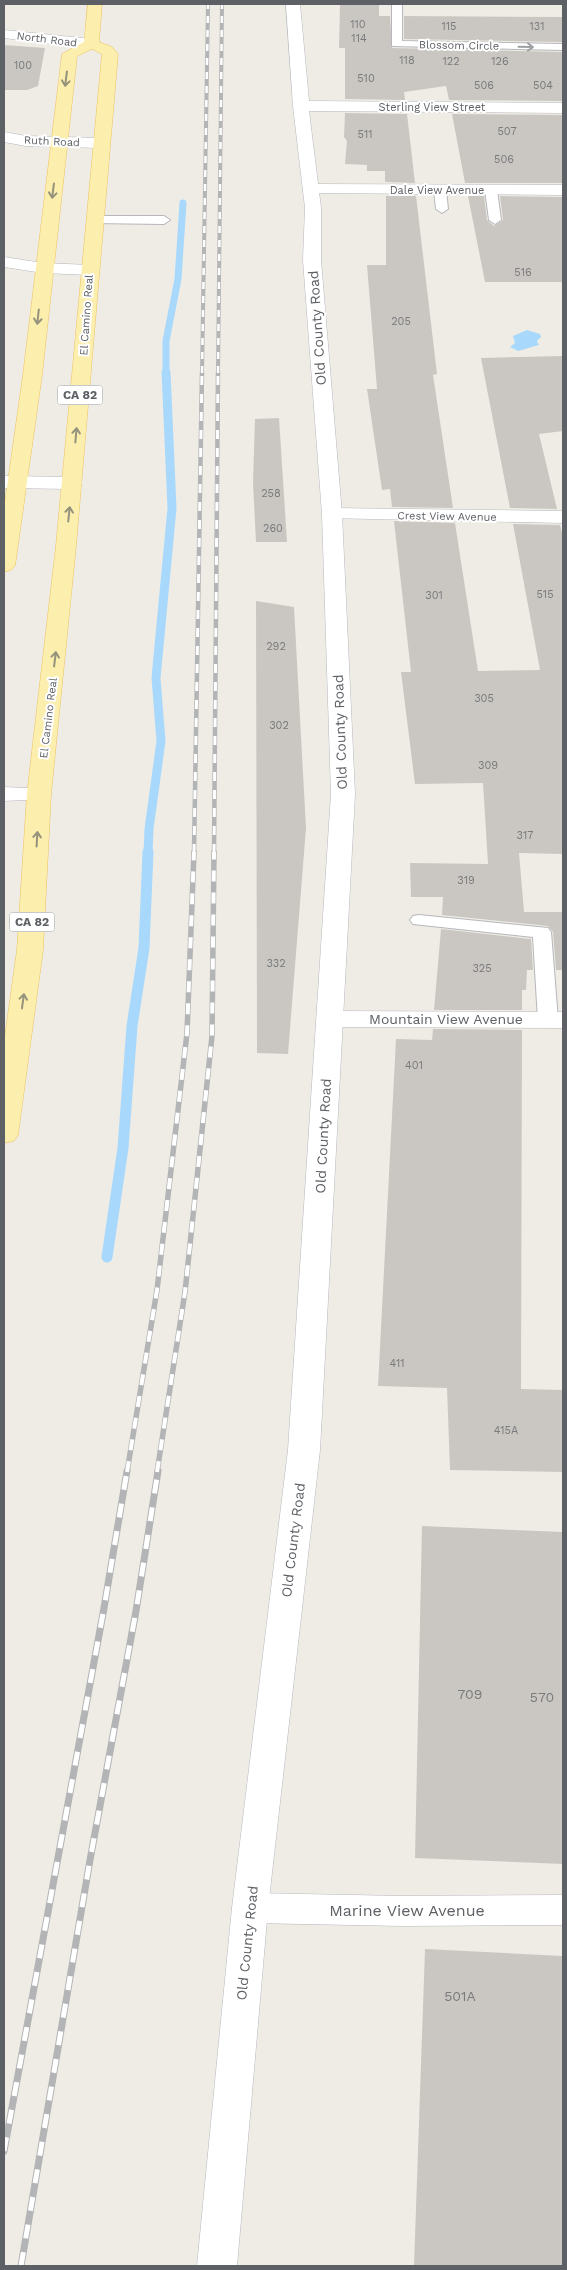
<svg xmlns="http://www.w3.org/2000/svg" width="567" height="2270" viewBox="0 0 567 2270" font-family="'Work Sans',sans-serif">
	<rect width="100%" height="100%" fill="#efece5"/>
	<polygon fill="#a8d9fc" points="527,330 540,334 541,337 537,341 539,345 518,351 510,347 515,343 513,336"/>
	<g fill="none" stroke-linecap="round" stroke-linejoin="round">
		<polyline stroke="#a8d9fc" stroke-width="7" points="166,373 166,341 178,279 183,203"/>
		<polyline stroke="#a8d9fc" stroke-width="9" points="148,853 149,829 161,741 156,678 172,508 166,372"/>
		<polyline stroke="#a8d9fc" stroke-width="11" points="107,1257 123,1148 132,1026 144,948 148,852"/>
	</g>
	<g fill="#cac7c2">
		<polygon points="340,5 379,5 379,16 390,16 392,48 563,52 563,101 449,100 446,86 404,92 405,100 345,99 345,48 339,48"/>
		<polygon points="404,16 563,17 563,42 404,39"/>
		<polygon points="4,45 45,48 38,86 27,90 4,90"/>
		<polygon points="345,113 407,114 415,183 385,182 385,171 367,171 367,165 345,164 347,141 344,137"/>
		<polygon points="452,114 563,115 563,183 465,183"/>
		<polygon points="386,196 416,196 437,374 433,375 453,508 392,507 390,489 382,490 367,389 377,389 367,265 386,265"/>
		<polygon points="468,196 484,196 487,220 494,226 503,220 500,196 563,197 563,282 485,282"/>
		<polygon points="563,356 563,431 539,434 557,509 510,508 481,358"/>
		<polygon points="279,418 287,542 256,542 253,482 255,419"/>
		<polygon points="394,521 455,523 478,671 540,670 513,524 560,525 563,537 563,854 519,853 524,912 563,912 563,970 556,970 553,932 548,926 442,915 443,897 411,897 410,863 488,864 483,783 415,784 401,672 411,672"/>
		<polygon points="256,601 294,607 306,828 288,1054 257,1053"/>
		<polygon points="441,929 531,939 533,970 527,970 526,990 522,990 522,1010 434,1010"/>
		<polygon points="433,1029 522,1030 521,1389 563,1390 563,1472 450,1470 447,1388 378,1386 396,1039 432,1040"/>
		<polygon points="422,1526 563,1532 563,1864 415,1858"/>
		<polygon points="425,1949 563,1956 563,2266 414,2266"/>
	</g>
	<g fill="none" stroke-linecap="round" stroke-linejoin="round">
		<defs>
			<g id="lane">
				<polygon points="392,4 402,4 402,41 563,44 563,50 392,46"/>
				<polygon points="440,186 446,190 448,209 442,213 436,209 434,190"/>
				<polygon points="491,186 497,190 501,220 495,224 489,220 485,190"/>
				<polygon points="95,216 164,216 170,220 164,224 91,223 89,220 91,217"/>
				<polygon points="419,915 548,928 551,932 558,1020 555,1024 541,1024 538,1020 533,937 413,924 410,920 413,916"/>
			</g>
			<g id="street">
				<polygon points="4,30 91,39 99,44 91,49 4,38"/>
				<polygon points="4,132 26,136 101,138 109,143 101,148 26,146 4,142"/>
				<polygon points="311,184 563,185 563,195 305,193 303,189 305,185"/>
				<polygon points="4,257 43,263 90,265 96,266 99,270 96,274 90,275 43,273 4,267"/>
				<polygon points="4,476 72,477 79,479 82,483 79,487 72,489 4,488"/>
				<polygon points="332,508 563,511 563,523 325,518 322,514 325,510"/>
				<polygon points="4,787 47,789 51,794 47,799 4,801"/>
				<polygon points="330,1011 563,1012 563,1028 330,1027 321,1025 317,1019 321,1013"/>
				<polygon points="250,1893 402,1896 563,1895 563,1925 402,1926 250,1923 237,1918 232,1908 237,1898"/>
			</g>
			<polygon id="secondary" points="286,4 300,4 309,101 563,103 563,113 309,111 321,208 321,260 342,514 355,794 320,1450 268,1908 237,2266 197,2266 232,1908 288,1450 331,794 322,514 303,260 305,208 293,106"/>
			<polygon id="primary" points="88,4 102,4 99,42 112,47 118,54 76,546 51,794 43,950 18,1135 14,1141 4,1143 4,1043 17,950 27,794 56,546 102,54 92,49 77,56 42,375 15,566 11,570 4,572 4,509 23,375 62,54 84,42"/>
		</defs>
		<use href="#lane" stroke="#b5b7bb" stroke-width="2"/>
		<use href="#street" stroke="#b5b7bb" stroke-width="1"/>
		<use href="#secondary" stroke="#b6b9be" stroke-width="1"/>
		<use href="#primary" stroke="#ecc360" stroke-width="1"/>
		<use href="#lane" fill="#fff" fill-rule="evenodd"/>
		<use href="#street" fill="#fff" fill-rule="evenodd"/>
		<use href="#secondary" fill="#fff" fill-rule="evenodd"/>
		<use href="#primary" fill="#fceeac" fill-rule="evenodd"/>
		<defs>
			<g id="rail-far3">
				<polyline points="202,373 208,4"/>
				<polyline points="218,373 222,4"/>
			</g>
			<g id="rail-far2">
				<polyline points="194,853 202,372"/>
				<polyline points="214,853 218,372"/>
			</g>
			<g id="rail-far1">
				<polyline points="127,1472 157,1290 187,1033 194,852"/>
				<polyline points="157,1472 185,1292 212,1036 214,852"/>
			</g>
			<g id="rail">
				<polyline points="4,2151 104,1608 127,1471"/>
				<polyline points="21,2266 90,1860 136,1611 158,1471"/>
			</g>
		</defs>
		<use href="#rail-far3" stroke="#b3b4b5" stroke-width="4"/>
		<use href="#rail-far2" stroke="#b3b4b5" stroke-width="4.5"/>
		<use href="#rail-far1" stroke="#b3b4b5" stroke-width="5.5"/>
		<use href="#rail" stroke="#b3b4b5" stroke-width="7"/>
		<use href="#rail-far3" stroke="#fff" stroke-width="2.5" stroke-dasharray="7" stroke-linecap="butt"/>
		<use href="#rail-far2" stroke="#fff" stroke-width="3" stroke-dasharray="9" stroke-linecap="butt"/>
		<use href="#rail-far1" stroke="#fff" stroke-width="4" stroke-dasharray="11" stroke-linecap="butt"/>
		<use href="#rail" stroke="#fff" stroke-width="5" stroke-dasharray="14" stroke-linecap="butt"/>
	</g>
	<defs><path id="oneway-shaft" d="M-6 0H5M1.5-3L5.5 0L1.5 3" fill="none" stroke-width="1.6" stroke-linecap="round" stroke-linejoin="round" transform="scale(1.25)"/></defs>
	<use stroke="#9ea0a3" href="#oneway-shaft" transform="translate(526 47) rotate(1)"/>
	<g stroke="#95927e">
		<use href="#oneway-shaft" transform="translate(66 79) rotate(97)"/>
		<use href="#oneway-shaft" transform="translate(53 191) rotate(97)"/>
		<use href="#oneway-shaft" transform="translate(38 317) rotate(96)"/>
		<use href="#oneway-shaft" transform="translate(76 435) rotate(-85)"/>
		<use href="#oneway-shaft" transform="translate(69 514) rotate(-84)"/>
		<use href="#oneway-shaft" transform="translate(55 659) rotate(-83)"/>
		<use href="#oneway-shaft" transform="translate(37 839) rotate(-87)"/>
		<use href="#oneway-shaft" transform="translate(23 1001) rotate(-82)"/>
	</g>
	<g text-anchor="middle" stroke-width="4" stroke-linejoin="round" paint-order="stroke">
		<g font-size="11" fill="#787a7c">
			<text x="358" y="28">110</text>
			<text x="449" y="30">115</text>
			<text x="537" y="30">131</text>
			<text x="359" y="42">114</text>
			<text x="407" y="64">118</text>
			<text x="451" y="65">122</text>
			<text x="500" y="65">126</text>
			<text x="23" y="69">100</text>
			<text x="366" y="82">510</text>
			<text x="484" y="89">506</text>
			<text x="543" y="89">504</text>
			<text x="507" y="135">507</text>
			<text x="365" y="138">511</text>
			<text x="504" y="163">506</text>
			<text x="523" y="276">516</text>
			<text x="401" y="325">205</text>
			<text x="271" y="497">258</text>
			<text x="273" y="532">260</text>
			<text x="545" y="598">515</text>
			<text x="434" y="599">301</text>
			<text x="276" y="650">292</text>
			<text x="484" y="702">305</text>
			<text x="279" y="729">302</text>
			<text x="488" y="769">309</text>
			<text x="525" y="839">317</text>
			<text x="466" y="884">319</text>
			<text x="276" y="967">332</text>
			<text x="482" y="972">325</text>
			<text x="414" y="1069">401</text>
			<text x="397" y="1367">411</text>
			<text x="506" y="1434">415A</text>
		</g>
		<g font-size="11" fill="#5d6065" stroke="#fff">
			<text transform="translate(47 39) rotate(7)" y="4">North Road</text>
			<text transform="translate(459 45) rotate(1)" y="4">Blossom Circle</text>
			<text x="432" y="111">Sterling View Street</text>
			<text transform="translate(52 141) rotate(3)" y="4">Ruth Road</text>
			<text x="437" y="194">Dale View Avenue</text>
			<text transform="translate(86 315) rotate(-86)" y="4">El Camino Real</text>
			<text transform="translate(447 516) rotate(1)" y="4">Crest View Avenue</text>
			<text transform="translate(48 718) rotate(-83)" y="4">El Camino Real</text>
		</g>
		<g fill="#fff" stroke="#8e9093" stroke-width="1">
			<rect x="57.5" y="385.5" width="45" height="19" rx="4"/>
			<rect x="9.5" y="912.5" width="45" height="19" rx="4"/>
		</g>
		<g font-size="12" font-weight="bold" fill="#5d6065">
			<text x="80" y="399">CA 82</text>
			<text x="32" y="926">CA 82</text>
		</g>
		<g font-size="14" fill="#5d6065" stroke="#fff">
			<text transform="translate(317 328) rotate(-94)" y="5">Old County Road</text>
			<text transform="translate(340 732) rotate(-92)" y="5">Old County Road</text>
			<text x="446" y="1024">Mountain View Avenue</text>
			<text transform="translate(323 1136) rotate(-87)" y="5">Old County Road</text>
			<text transform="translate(293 1540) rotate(-83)" y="5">Old County Road</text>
			<text transform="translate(247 1943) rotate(-84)" y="5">Old County Road</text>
		</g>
		<g font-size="14" fill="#787a7c">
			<text x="470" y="1699">709</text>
			<text x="542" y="1702">570</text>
			<text x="460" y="2001">501A</text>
		</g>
		<g font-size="16" fill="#5d6065" stroke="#fff">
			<text x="407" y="1916">Marine View Avenue</text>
		</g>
	</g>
	<rect width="567" height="2270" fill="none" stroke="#5d6065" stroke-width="10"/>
</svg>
